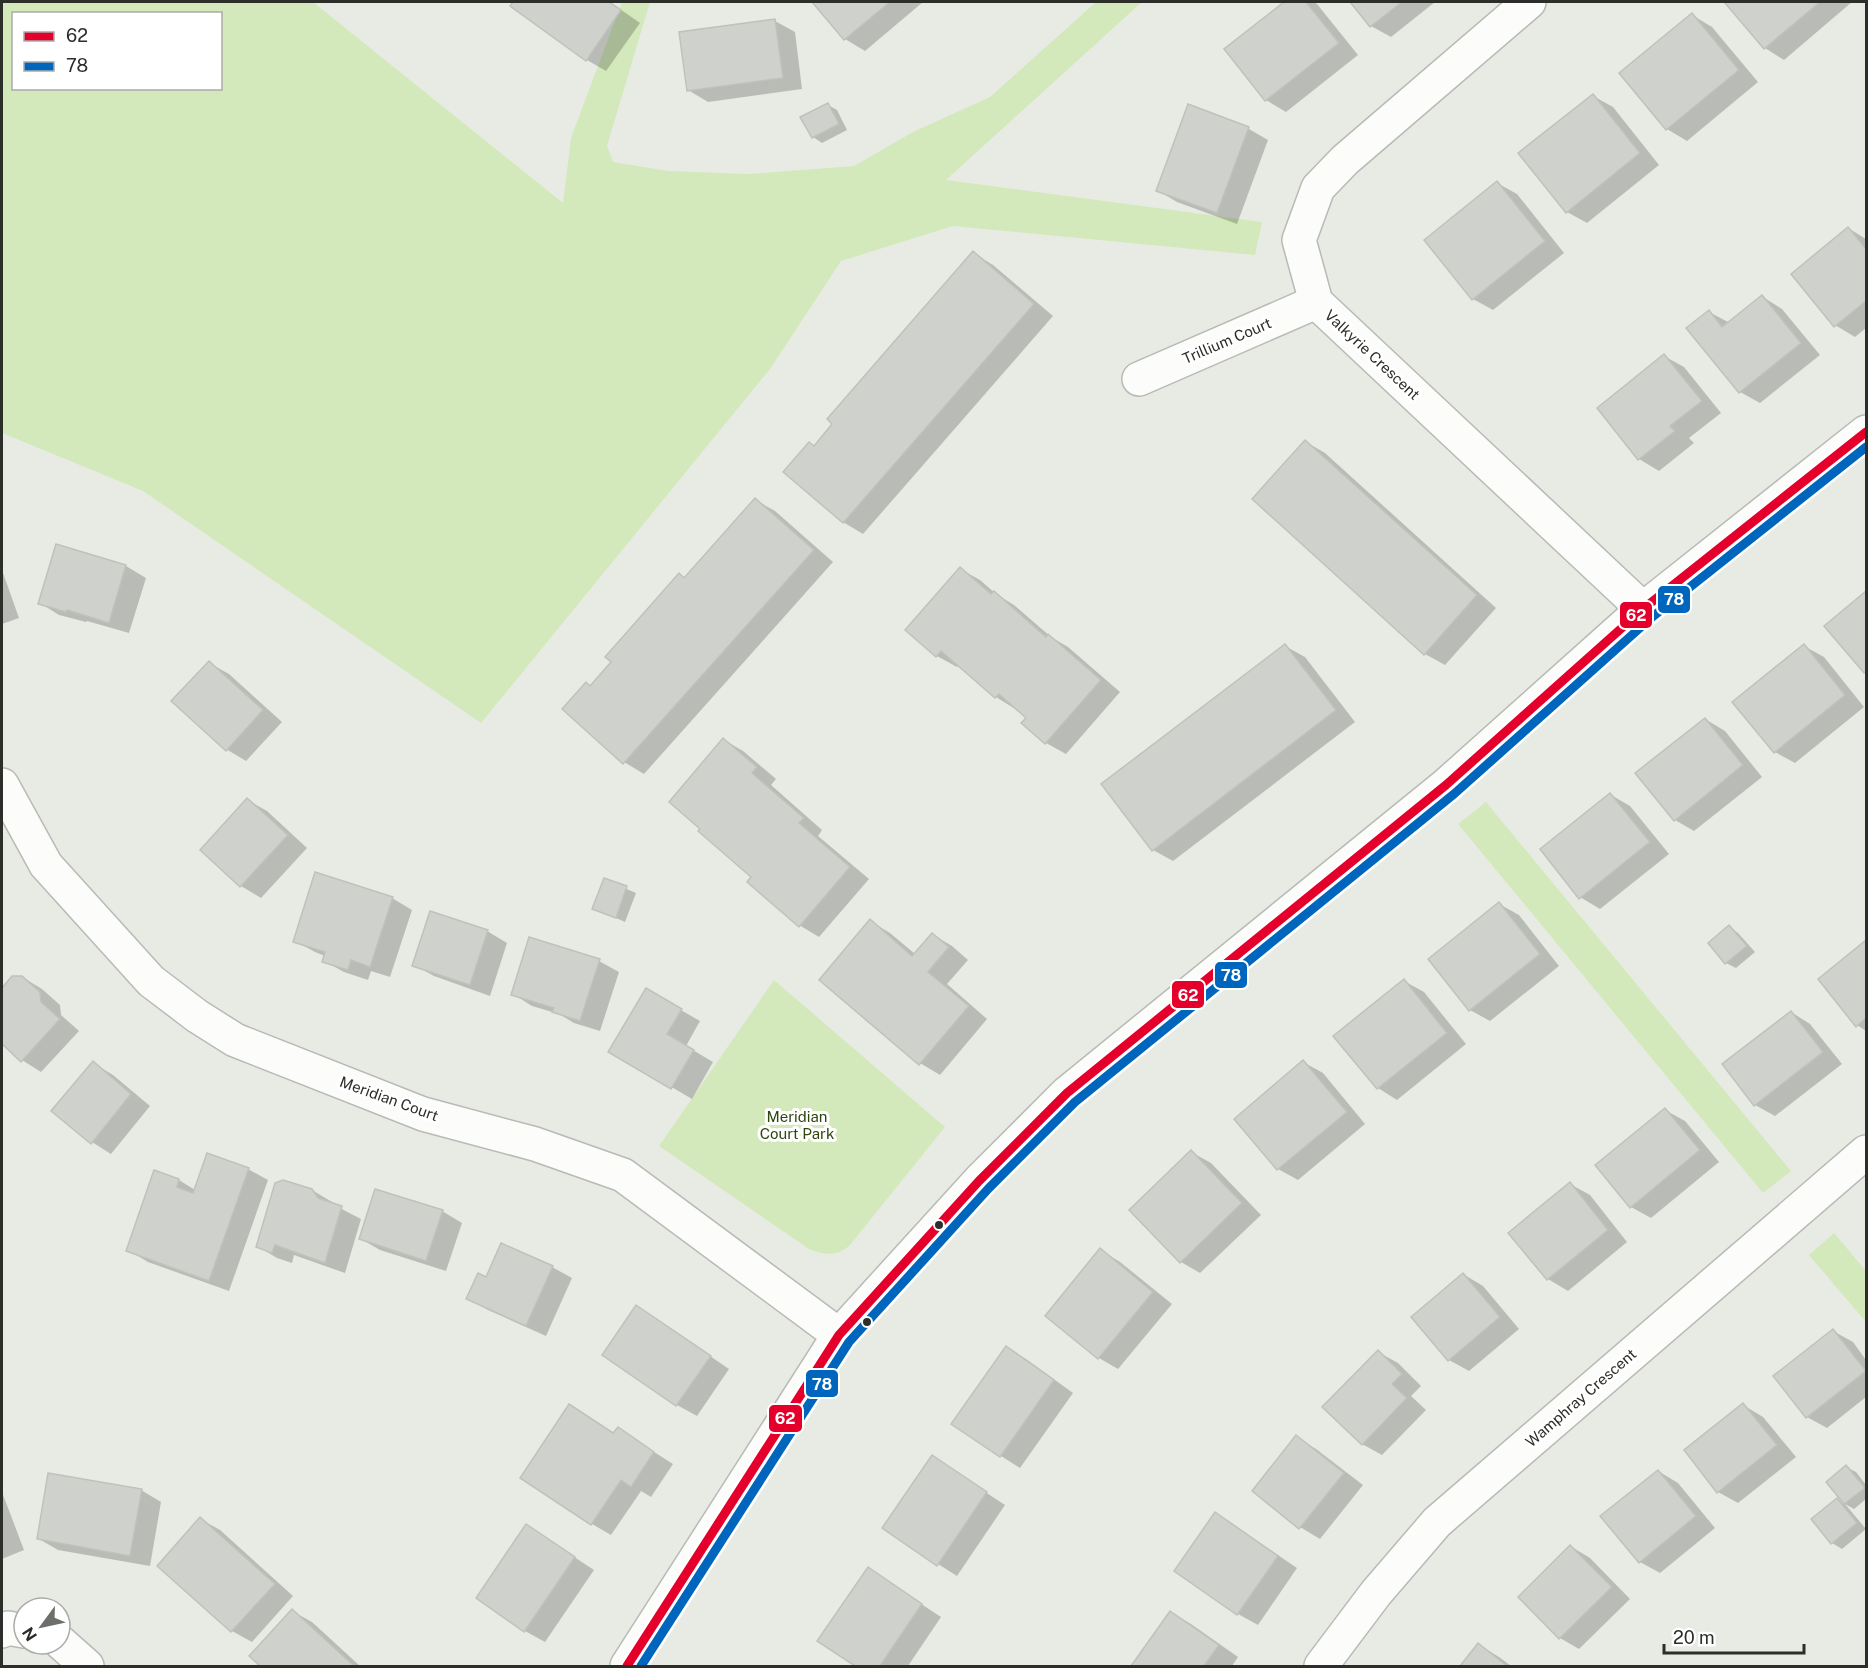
<svg xmlns="http://www.w3.org/2000/svg" width="1868" height="1668" viewBox="0 0 1868 1668" font-family="'Public Sans',sans-serif">
	<rect width="100%" height="100%" fill="#e8ebe4"/>
	<g fill="#d3e9bb" fill-rule="evenodd">
		<path d="M 2,2 L 313,2 L 563,203 L 571,138 L 622,2 L 650,2 L 607,146 L 613,162 L 668,171 L 748,174 L 854,166 L 913,132 L 990,97 L 1096,2 L 1142,2 L 946,180 L 1262,222 L 1255,255 L 953,226 L 841,261 L 770,369 L 481,723 L 143,491 L 2,433 ZM 14,14 L 220,14 L 220,88 L 14,88 Z"/>
		<polygon points="1486,802 1791,1171 1763,1193 1458,824"/>
		<path d="M 774,980 L 945,1127 L 850,1245 C 837,1257 824,1255 809,1249 L 659,1146 Z"/>
		<polygon points="1834,1233 1866,1271 1866,1322 1809,1255"/>
	</g>
	<g fill="#0003">
		<polygon points="515,2 610,2 640,23 606,71 587,60 512,6"/>
		<polygon points="814,2 923,2 865,51 845,39"/>
		<polygon points="1286,2 1313,2 1317,4 1358,55 1286,112 1266,100 1226,49"/>
		<polygon points="1352,2 1435,2 1391,37 1371,26"/>
		<polygon points="1729,2 1852,2 1784,60 1765,48 1727,3"/>
		<polygon points="1692,15 1712,27 1758,82 1687,141 1667,129 1621,73"/>
		<polygon points="775,21 795,32 802,89 708,102 688,90"/>
		<polygon points="1593,96 1613,107 1659,165 1587,223 1567,212"/>
		<polygon points="828,105 837,110 847,130 822,143 813,137"/>
		<polygon points="1189,106 1249,129 1268,140 1237,224 1177,202 1157,190"/>
		<polygon points="1497,183 1517,194 1564,253 1493,310 1473,299"/>
		<polygon points="1848,228 1866,239 1866,328 1855,337 1835,325"/>
		<polygon points="973,253 993,265 1053,316 863,534 843,522 815,447"/>
		<polygon points="1763,297 1782,309 1820,355 1760,403 1740,392 1709,312 1730,323"/>
		<polygon points="1664,356 1684,367 1721,413 1689,438 1694,443 1659,471 1639,459 1599,408"/>
		<polygon points="1306,442 1325,453 1496,608 1445,665 1425,654 1254,499"/>
		<polygon points="755,500 775,511 833,562 644,774 624,762 685,579"/>
		<polygon points="57,546 126,566 146,578 129,633 87,621 86,622 59,615 40,603"/>
		<polygon points="960,569 980,580 996,594 1014,605 1051,637 1068,647 1120,692 1066,754 1046,743 1023,723 1028,717 996,697 959,665 957,667 937,656 907,630"/>
		<polygon points="2,570 19,618 2,624"/>
		<polygon points="1866,593 1866,673 1827,626"/>
		<polygon points="1285,646 1305,657 1355,722 1173,861 1153,850"/>
		<polygon points="1804,646 1824,657 1864,707 1795,763 1775,752"/>
		<polygon points="209,663 229,674 282,722 246,761 226,749"/>
		<polygon points="1705,719 1725,731 1762,777 1694,831 1675,820"/>
		<polygon points="724,740 743,751 776,779 771,785 822,830 818,836 869,879 819,937 799,925 753,877"/>
		<polygon points="1611,795 1630,806 1669,854 1600,909 1580,897"/>
		<polygon points="247,800 267,811 307,848 261,898 241,886 202,849"/>
		<polygon points="605,880 636,893 625,922 594,908"/>
		<polygon points="392,898 412,910 390,977 371,971 368,980 344,972 324,961 325,956 315,952 295,941"/>
		<polygon points="1499,904 1519,915 1559,966 1490,1021 1470,1010"/>
		<polygon points="870,921 890,933 915,954 932,934 952,946 968,960 947,984 987,1019 940,1075 920,1063"/>
		<polygon points="1729,927 1738,933 1755,952 1736,968 1726,963"/>
		<polygon points="487,931 507,943 490,996 434,976 414,965"/>
		<polygon points="1866,941 1866,1031 1857,1025 1820,979"/>
		<polygon points="599,961 619,972 600,1031 574,1023 559,1014 532,1006 513,994"/>
		<polygon points="13,977 22,977 42,989 60,1005 61,1015 79,1031 41,1072 22,1060 2,1042 2,990"/>
		<polygon points="1404,981 1424,992 1466,1044 1397,1100 1378,1088"/>
		<polygon points="646,990 700,1021 686,1046 713,1062 692,1099 610,1051"/>
		<polygon points="1791,1012 1810,1024 1842,1064 1775,1116 1755,1105"/>
		<polygon points="1303,1062 1323,1073 1365,1124 1298,1180 1278,1169"/>
		<polygon points="93,1063 113,1075 150,1106 111,1154 92,1142"/>
		<polygon points="1665,1110 1685,1121 1719,1162 1651,1218 1631,1207"/>
		<polygon points="1191,1152 1211,1163 1261,1215 1200,1273 1181,1262"/>
		<polygon points="248,1169 268,1180 229,1291 148,1262 128,1250 155,1172 179,1180 195,1190"/>
		<polygon points="1570,1184 1590,1195 1627,1242 1568,1291 1548,1279"/>
		<polygon points="312,1190 332,1202 334,1205 361,1219 345,1273 294,1255 292,1263 277,1258 257,1246"/>
		<polygon points="442,1211 462,1223 446,1271 380,1250 361,1239"/>
		<polygon points="1100,1250 1120,1262 1172,1304 1118,1369 1099,1358"/>
		<polygon points="552,1267 572,1278 546,1336 488,1310 468,1298 487,1279"/>
		<polygon points="1463,1274 1483,1286 1519,1329 1469,1371 1449,1360"/>
		<polygon points="656,1319 729,1369 697,1416 677,1405"/>
		<polygon points="1833,1331 1853,1342 1866,1360 1866,1397 1827,1428 1807,1417"/>
		<polygon points="1006,1348 1026,1359 1073,1393 1020,1468 1001,1456 953,1423"/>
		<polygon points="1378,1352 1398,1363 1421,1386 1411,1396 1426,1410 1382,1455 1362,1444"/>
		<polygon points="1743,1405 1763,1417 1796,1457 1738,1503 1718,1492"/>
		<polygon points="570,1406 614,1434 618,1429 673,1464 651,1497 641,1491 611,1535 592,1524"/>
		<polygon points="1296,1437 1316,1449 1363,1485 1320,1539 1300,1527 1254,1490"/>
		<polygon points="932,1457 1005,1505 957,1576 938,1564"/>
		<polygon points="1846,1467 1856,1472 1866,1485 1866,1499 1854,1509 1845,1504 1866,1529 1842,1549 1832,1543 1837,1500 1846,1505 1828,1482"/>
		<polygon points="1658,1471 1678,1483 1715,1528 1660,1573 1640,1562"/>
		<polygon points="141,1490 161,1502 150,1566 58,1550 39,1539"/>
		<polygon points="2,1492 24,1550 2,1559"/>
		<polygon points="1215,1514 1235,1526 1297,1568 1258,1625 1238,1614 1176,1571"/>
		<polygon points="200,1519 220,1530 293,1596 252,1642 232,1631 159,1566"/>
		<polygon points="527,1526 594,1570 545,1642 525,1631 478,1598"/>
		<polygon points="1570,1546 1590,1558 1630,1599 1579,1649 1560,1638"/>
		<polygon points="868,1569 941,1617 908,1666 858,1666 820,1640"/>
		<polygon points="292,1611 312,1622 360,1666 262,1666 251,1656"/>
		<polygon points="1171,1613 1191,1624 1238,1657 1232,1666 1133,1666"/>
		<polygon points="1479,1645 1499,1657 1511,1666 1462,1666"/>
	</g>
	<g fill="#cfd1cc" stroke="#bfc2bc" stroke-width="1.5">
		<polygon points="513,2 609,2 621,10 586,61 510,6"/>
		<polygon points="812,2 890,2 844,40"/>
		<polygon points="1284,2 1306,2 1339,43 1265,101 1224,49"/>
		<polygon points="1350,2 1402,2 1370,27"/>
		<polygon points="1727,2 1820,2 1764,49 1725,3"/>
		<polygon points="1692,13 1739,70 1666,130 1619,73"/>
		<polygon points="775,19 783,78 687,91 679,32"/>
		<polygon points="1593,94 1640,153 1566,213 1518,153"/>
		<polygon points="828,103 839,124 812,138 800,117"/>
		<polygon points="1188,104 1249,127 1217,213 1156,191"/>
		<polygon points="1497,181 1545,241 1472,300 1424,240"/>
		<polygon points="1848,227 1866,249 1866,301 1834,327 1791,274"/>
		<polygon points="973,251 1034,304 843,523 783,472 809,442 814,446 832,424 827,419"/>
		<polygon points="1762,295 1801,343 1739,393 1686,328 1709,310 1722,327"/>
		<polygon points="1664,354 1702,401 1670,426 1675,431 1638,460 1597,408"/>
		<polygon points="1305,440 1477,595 1424,655 1252,499"/>
		<polygon points="755,498 814,550 623,764 562,709 586,682 590,686 611,662 605,657 679,573 684,578"/>
		<polygon points="56,544 126,565 109,623 67,610 66,612 38,604"/>
		<polygon points="960,567 991,594 994,591 1046,637 1048,634 1101,680 1045,744 1021,723 1026,718 999,694 995,698 941,651 936,657 905,630"/>
		<polygon points="1866,591 1866,671 1864,673 1824,626"/>
		<polygon points="1285,644 1336,710 1152,851 1101,784"/>
		<polygon points="1804,644 1845,695 1774,753 1732,702"/>
		<polygon points="209,661 263,710 226,751 171,701"/>
		<polygon points="1705,718 1743,765 1674,821 1635,773"/>
		<polygon points="723,738 757,767 752,773 804,818 799,823 850,867 799,927 747,882 751,877 698,831 700,829 669,802"/>
		<polygon points="1610,793 1650,842 1579,899 1540,849"/>
		<polygon points="247,798 288,835 240,887 200,850"/>
		<polygon points="315,872 393,897 370,967 351,960 348,970 322,962 325,952 293,942"/>
		<polygon points="604,878 627,886 616,918 592,909"/>
		<polygon points="1499,902 1540,954 1469,1011 1428,959"/>
		<polygon points="430,911 488,930 470,985 412,966"/>
		<polygon points="870,919 912,956 932,933 949,947 928,972 969,1006 919,1065 819,980"/>
		<polygon points="1729,925 1747,946 1725,964 1708,943"/>
		<polygon points="529,937 600,959 580,1021 552,1012 554,1008 511,995"/>
		<polygon points="1866,940 1866,1018 1856,1027 1818,979"/>
		<polygon points="12,976 22,976 40,992 41,1002 60,1019 21,1062 2,1044 2,988"/>
		<polygon points="1404,979 1447,1033 1377,1089 1333,1036"/>
		<polygon points="646,988 682,1009 667,1034 694,1050 671,1089 608,1052"/>
		<polygon points="1791,1011 1823,1052 1754,1106 1722,1064"/>
		<polygon points="1303,1060 1347,1112 1277,1170 1234,1119"/>
		<polygon points="93,1061 131,1094 91,1144 51,1111"/>
		<polygon points="1665,1108 1700,1150 1630,1208 1595,1165"/>
		<polygon points="1191,1150 1242,1203 1180,1263 1129,1210"/>
		<polygon points="207,1153 249,1168 209,1281 126,1251 154,1170 179,1179 177,1187 193,1193"/>
		<polygon points="283,1180 312,1189 318,1198 342,1206 325,1263 275,1245 272,1253 256,1247 275,1183"/>
		<polygon points="1570,1182 1608,1230 1547,1280 1508,1233"/>
		<polygon points="375,1189 443,1210 426,1261 359,1239"/>
		<polygon points="501,1243 553,1266 526,1326 466,1299 478,1273 486,1277"/>
		<polygon points="1100,1248 1153,1292 1098,1359 1045,1316"/>
		<polygon points="1463,1273 1500,1317 1448,1361 1411,1317"/>
		<polygon points="636,1305 711,1356 676,1406 602,1355"/>
		<polygon points="1833,1329 1866,1371 1806,1418 1773,1376"/>
		<polygon points="1006,1346 1054,1380 1000,1457 951,1424"/>
		<polygon points="1378,1350 1402,1374 1392,1384 1407,1398 1362,1445 1322,1407"/>
		<polygon points="1743,1403 1777,1445 1717,1493 1684,1450"/>
		<polygon points="569,1404 613,1433 618,1427 654,1452 631,1487 621,1480 591,1525 520,1478"/>
		<polygon points="1296,1435 1344,1473 1299,1529 1252,1491"/>
		<polygon points="932,1455 987,1492 937,1566 882,1528"/>
		<polygon points="1846,1465 1865,1488 1844,1504 1826,1482"/>
		<polygon points="1658,1470 1696,1516 1639,1563 1600,1516"/>
		<polygon points="48,1473 142,1489 130,1556 37,1539"/>
		<polygon points="1837,1498 1857,1523 1831,1544 1811,1519"/>
		<polygon points="1215,1512 1278,1556 1237,1615 1174,1571"/>
		<polygon points="200,1517 275,1584 231,1632 157,1566"/>
		<polygon points="526,1524 575,1557 524,1632 476,1598"/>
		<polygon points="1570,1545 1612,1587 1559,1639 1518,1597"/>
		<polygon points="868,1567 922,1604 880,1666 855,1666 817,1641"/>
		<polygon points="292,1609 354,1666 260,1666 249,1656"/>
		<polygon points="1170,1611 1219,1645 1204,1666 1131,1666"/>
		<polygon points="1478,1643 1507,1666 1460,1666"/>
	</g>
	<g fill="none" stroke-linecap="round" stroke-linejoin="round">
		<defs>
			<g id="minor">
				<polyline points="1529,2 1345,160 1318,188 1299,240 1316,302 1643,609"/>
				<polyline points="1139,379 1316,302"/>
				<polyline points="2,785 46,865 151,981 197,1016 235,1040 423,1114 535,1144 623,1175 839,1335"/>
				<polyline points="2,1631 8,1628 24,1631"/>
				<polyline points="60,1642 87,1666"/>
				<polyline points="627,1666 839,1335 979,1181 1067,1093 1446,785 1643,609 1866,432"/>
				<polyline points="1321,1666 1376,1593 1437,1522 1866,1152"/>
			</g>
		</defs>
		<use href="#minor" stroke="#b8bab5" stroke-width="36"/>
		<use href="#minor" stroke="#fcfcfb" stroke-width="33"/>
		<defs>
			<polyline id="bus-1" points="627,1666 839,1335 979,1181 1067,1093 1446,785 1643,609 1866,432"/>
			<polyline id="bus-2" points="641,1666 849,1342 988,1189 1075,1102 1454,794 1651,618 1866,447"/>
		</defs>
		<use href="#bus-1" stroke="#fff" stroke-width="14"/>
		<use href="#bus-2" stroke="#fff" stroke-width="14"/>
		<use href="#bus-1" stroke="#e4002b" stroke-width="9"/>
		<use href="#bus-2" stroke="#0065bd" stroke-width="9"/>
	</g>
	<g fill="#2b2e29" stroke="#fff" stroke-width="2">
		<circle cx="939" cy="1225" r="5"/>
		<circle cx="867" cy="1322" r="5"/>
	</g>
	<g text-anchor="middle" stroke-width="6" stroke-linejoin="round" paint-order="stroke">
		<g font-size="15" fill="#2b2e29" stroke="#fff">
			<text transform="translate(1227 341) rotate(-23)" y="5">Trillium Court</text>
			<text transform="translate(1372 355) rotate(43)" y="5">Valkyrie Crescent</text>
			<text transform="translate(389 1099) rotate(20)" y="5">Meridian Court</text>
			<text transform="translate(1581 1398) rotate(-41)" y="5">Wamphray Crescent</text>
		</g>
		<g font-size="15" fill="#2f460e" stroke="#fff">
			<text x="797" y="1122">Meridian<tspan x="797" dy="17">Court Park</tspan></text>
		</g>
	</g>
	<g stroke="#fff" stroke-width="2">
		<rect x="1657" y="585" width="34" height="29" rx="6" fill="#0065bd"/>
		<rect x="1619" y="601" width="34" height="28" rx="6" fill="#e4002b"/>
		<rect x="1214" y="961" width="34" height="28" rx="6" fill="#0065bd"/>
		<rect x="1171" y="980" width="34" height="29" rx="6" fill="#e4002b"/>
		<rect x="805" y="1369" width="34" height="29" rx="6" fill="#0065bd"/>
		<rect x="768" y="1404" width="35" height="29" rx="6" fill="#e4002b"/>
	</g>
	<g font-size="16" text-anchor="middle" font-weight="bold" fill="#fff">
		<text x="1674" y="605">78</text>
		<text x="1636" y="621">62</text>
		<text x="1231" y="981">78</text>
		<text x="1188" y="1001">62</text>
		<text x="822" y="1390">78</text>
		<text x="785" y="1424">62</text>
	</g>
	<rect width="1868" height="1668" fill="none" stroke="#2b2e29" stroke-width="6"/>
	<rect x="12" y="12" width="210" height="78" fill="#ffffff" stroke="#aaaba9" stroke-width="1.5"/>
	<rect x="24" y="32" width="30" height="9" fill="#e4002b" stroke="#aaaba9" stroke-width="1.5"/>
	<text x="66" y="42" font-size="18" fill="#2b2e29">62</text>
	<rect x="24" y="62" width="30" height="9" fill="#0065bd" stroke="#aaaba9" stroke-width="1.5"/>
	<text x="66" y="72" font-size="18" fill="#2b2e29">78</text>
	<g transform="translate(42 1626) rotate(237)"><circle r="28" fill="#ffffff" stroke="#aaaba9" stroke-width="1.5"/>
	<path d="M0-4.5L10 22L0 15L-10 22Z" fill="#6d706a"/>
	<text y="-9" font-size="16" font-weight="bold" text-anchor="middle" fill="#2b2e29">N</text>
	</g>
	<path d="M1664 1644v9h140v-9" fill="none" stroke="#2b2e29" stroke-width="3"/>
	<text x="1673" y="1644" font-size="18" fill="#2b2e29" stroke="#ffffff" stroke-width="4.5" paint-order="stroke">20 m</text>
</svg>
